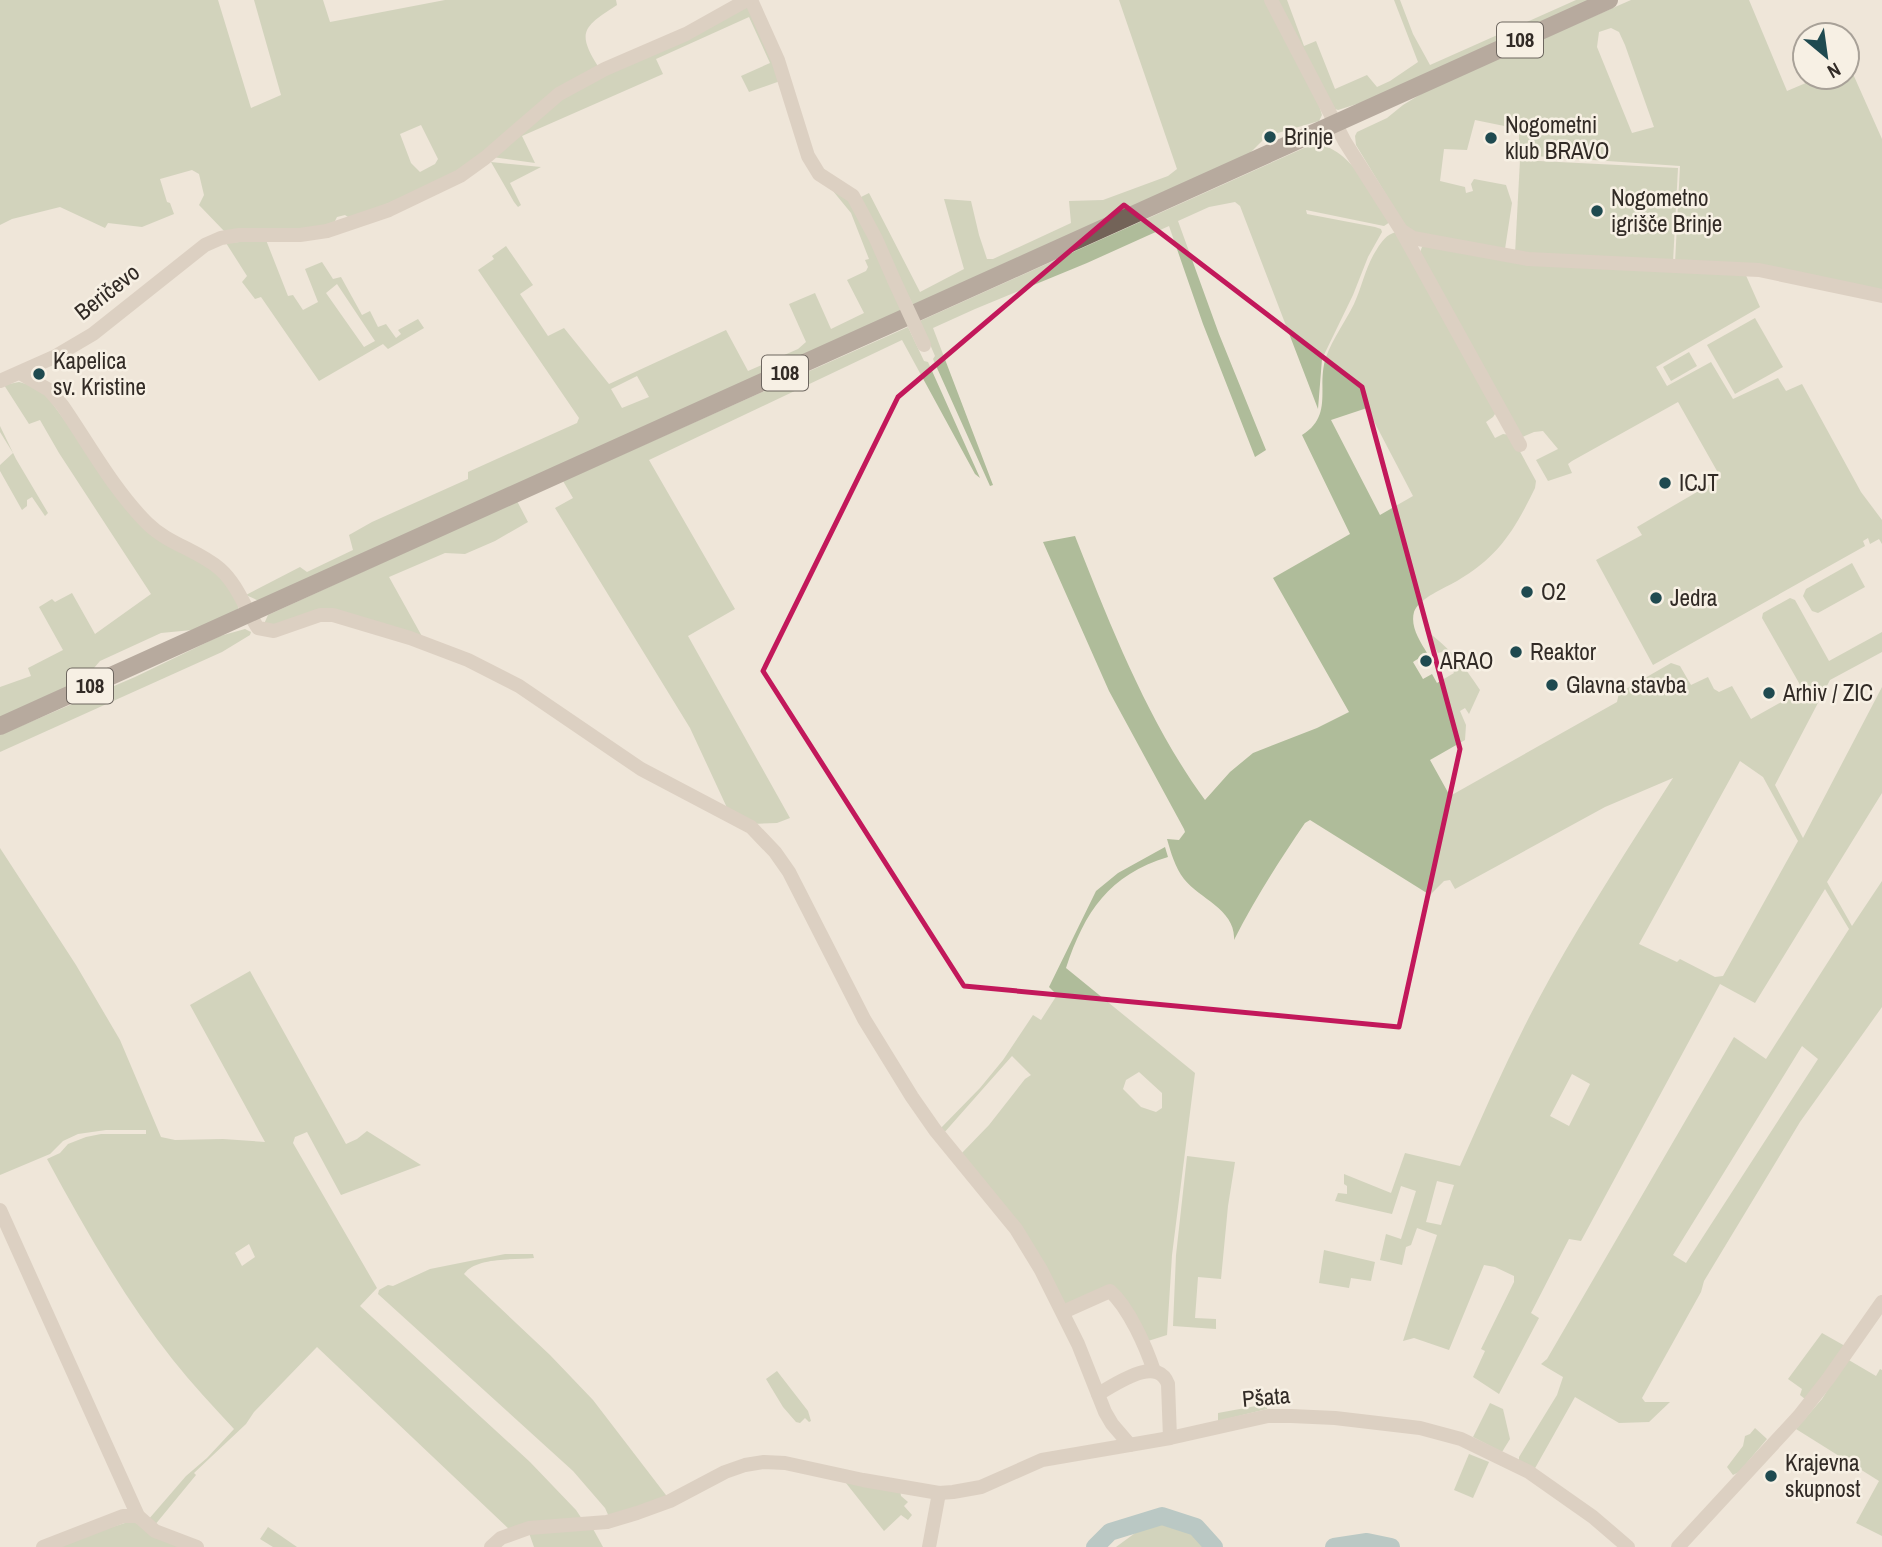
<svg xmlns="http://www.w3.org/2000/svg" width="1882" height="1547" viewBox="0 0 1882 1547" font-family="'Archivo Narrow',sans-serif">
	<rect width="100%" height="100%" fill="#efe6d9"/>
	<g fill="#afbc9a" fill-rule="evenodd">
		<path d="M 0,0 L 218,0 L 251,108 L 281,95 L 254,0 L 323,0 L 330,22 L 445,0 L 616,0 L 617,5 C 583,27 576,32 599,68 L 480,157 L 438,182 L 351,219 L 345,215 L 337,217 L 333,225 L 306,231 L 225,232 L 199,205 L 204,195 L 199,174 L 192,170 L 160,179 L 167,202 L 170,203 L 174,214 L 142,227 L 108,223 L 105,228 L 60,207 L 12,219 L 0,225 ZM 421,125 L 438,159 L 435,164 L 420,172 L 411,163 L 400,134 Z"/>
		<polygon points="1119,0 1268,0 1319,105 1322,115 1319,121 1267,136 1247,156 914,307 859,198 869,193 920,292 964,269 944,199 971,201 979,235 987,259 993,259 1071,223 1069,201 1103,200 1168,176 1177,169"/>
		<polygon points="1276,0 1287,0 1304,46 1316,41 1335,89 1367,75 1377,87 1390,81 1418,62 1394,0 1400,0 1413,34 1430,65 1576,0 1594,0 1363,102 1338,110 1335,109"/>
		<path d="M 1631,0 L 1749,0 L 1787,91 L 1820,77 L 1847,77 L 1849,65 L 1882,139 L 1882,294 L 1675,263 L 1680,166 L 1519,155 L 1519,129 L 1475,120 L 1467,150 L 1444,149 L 1440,181 L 1465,187 L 1466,193 L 1473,191 L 1471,184 L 1474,179 L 1506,185 L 1512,203 L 1505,249 L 1424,236 L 1407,229 L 1356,145 L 1355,136 L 1357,132 L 1387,118 L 1403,105 L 1431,88 ZM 1611,28 L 1619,32 L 1625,45 L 1654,127 L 1632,133 L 1597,47 L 1599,32 Z"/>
		<polygon points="748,6 783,80 749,92 741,76 770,63 749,17 656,59 663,74 522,136 535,163 492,157 550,106 582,85"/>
		<path d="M 1313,144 C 1348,144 1374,196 1390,222 L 1384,226 L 1306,210 L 1307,214 L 1375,227 L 1381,229 L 1382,232 L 1368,257 L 1353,295 L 1322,359 L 1318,409 L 1240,206 L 1235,202 L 1209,207 L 1178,221 L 1219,334 L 1266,450 L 1255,457 L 1203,324 L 1169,226 L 1087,263 L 975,309 L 933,328 L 993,485 L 990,486 L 933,359 L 935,356 L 920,321 Z"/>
		<polygon points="1520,160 1678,168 1673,262 1515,254"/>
		<polygon points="491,162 541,167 510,183 521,205 518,207 514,202"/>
		<path d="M 833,191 L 854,203 L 902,312 L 259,601 L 246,595 L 300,567 L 307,572 L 353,550 L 349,535 L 372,522 L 468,479 L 468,472 L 577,423 L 579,418 L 478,270 L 494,259 L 492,256 L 506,246 L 533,285 L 520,294 L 548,336 L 564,328 L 609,384 L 726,330 L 748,371 L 798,349 L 806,342 L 789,304 L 815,293 L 831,329 L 864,313 L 847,280 L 866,271 L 868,267 L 865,260 L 869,259 L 851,213 ZM 637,376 L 649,397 L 622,408 L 611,389 Z"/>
		<path d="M 1396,232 L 1497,411 L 1493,417 L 1486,422 L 1495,438 L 1503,434 L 1511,435 L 1536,481 L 1535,488 C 1514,531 1499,556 1457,581 C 1445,588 1419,598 1414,612 C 1410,627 1420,641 1427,653 L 1413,662 L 1423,679 L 1432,674 L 1437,683 L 1454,673 L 1442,652 L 1438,653 L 1425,630 C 1446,644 1466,668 1480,690 L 1469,714 L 1465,708 L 1460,711 L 1466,725 L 1465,740 L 1430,760 L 1450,796 L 1617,702 L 1619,693 L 1671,663 L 1680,666 L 1691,685 L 1708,677 L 1714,689 L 1719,692 L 1732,686 L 1751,719 L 1803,690 L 1762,618 L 1763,613 L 1790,598 L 1795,600 L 1829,661 L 1882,632 L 1882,652 L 1830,680 L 1775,785 L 1803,838 L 1882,687 L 1882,793 L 1827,882 L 1852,926 L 1882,881 L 1882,1007 L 1800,1122 L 1704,1281 L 1701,1292 L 1642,1398 L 1645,1402 L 1670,1402 L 1649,1422 L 1619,1423 L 1575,1397 L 1534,1470 L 1519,1461 L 1519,1457 L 1557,1395 L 1563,1377 L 1541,1364 L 1547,1359 L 1734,1037 L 1766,1059 L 1849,929 L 1825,889 L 1755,1003 L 1720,984 L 1581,1241 L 1569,1239 L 1531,1313 L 1539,1318 L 1499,1394 L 1473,1377 L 1485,1351 L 1481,1349 L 1514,1282 L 1514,1276 L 1495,1267 L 1484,1265 L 1449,1350 L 1414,1338 L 1403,1341 L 1437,1235 L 1417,1228 L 1411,1245 L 1406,1247 L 1402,1265 L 1380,1260 L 1386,1234 L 1401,1239 L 1416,1191 L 1401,1186 L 1392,1214 L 1335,1201 L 1338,1193 L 1347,1194 L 1347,1186 L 1344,1184 L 1344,1174 L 1391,1193 L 1405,1153 L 1460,1166 C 1488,1103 1516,1039 1550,978 C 1588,910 1631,844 1673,778 L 1605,807 L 1455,889 L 1450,880 L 1444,881 L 1430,895 L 1310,820 L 1305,823 C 1279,861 1255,899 1234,940 C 1236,910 1200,899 1184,879 C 1175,867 1171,853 1167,839 L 1179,840 L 1185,832 L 1184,829 L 1109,691 L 1043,542 L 1075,536 C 1110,625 1149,724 1205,800 L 1230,772 L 1253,753 L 1317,728 L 1349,712 L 1273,578 L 1350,534 L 1302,435 C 1334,415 1316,387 1326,357 C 1333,338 1345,322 1354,304 C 1362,287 1366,265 1377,249 C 1382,241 1386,235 1396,232 ZM 1367,408 L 1413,496 L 1380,515 L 1331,420 ZM 1740,761 L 1763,777 L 1798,841 L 1723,976 L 1715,977 L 1680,959 L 1677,962 L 1639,944 ZM 1802,1046 L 1818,1059 L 1686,1263 L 1673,1255 ZM 1572,1074 L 1590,1084 L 1569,1126 L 1550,1116 ZM 1437,1181 L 1454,1185 L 1441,1225 L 1426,1222 Z"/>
		<path d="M 266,240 L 288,296 L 293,295 L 303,310 L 318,302 L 305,269 L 322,262 L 333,279 L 341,277 L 362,315 L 370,311 L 378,327 L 386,324 L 396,338 L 401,334 L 398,330 L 418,319 L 424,328 L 388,349 L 383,344 L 319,381 L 261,297 L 255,299 L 242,282 L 247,276 L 226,243 ZM 337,284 L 375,341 L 364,347 L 326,293 Z"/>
		<polygon points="1428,244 1744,271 1760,307 1656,367 1667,386 1711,362 1733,399 1778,378 1786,391 1802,384 1861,492 1882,520 1882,544 1879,539 1870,544 1868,538 1863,541 1865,546 1653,665 1596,560 1642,535 1637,527 1721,478 1678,402 1572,461 1568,464 1572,473 1548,481 1536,460 1558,449 1543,431 1534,432 1520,438 1419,255 1422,247"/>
		<polygon points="1755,318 1783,367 1735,394 1707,345"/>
		<polygon points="908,327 924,361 928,362 980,478 975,474 902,340 649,460 735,609 688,636 790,818 777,823 751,824 729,812 690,728 555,508 573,498 563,481"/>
		<polygon points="1689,352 1697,366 1671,381 1663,367"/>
		<polygon points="19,382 41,388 131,511 219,574 239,605 237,612 192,630 161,633 100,661 82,682 0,719 0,687 31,676 28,668 63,650 39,607 52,599 55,602 72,593 95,634 151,594 59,453 40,420 29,424 4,385"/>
		<polygon points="0,426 16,459 48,513 45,516 32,497 27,500 27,506 22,510 0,471 0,465 13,453 0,432"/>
		<polygon points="517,501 528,522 495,541 465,554 445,553 389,577 424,640 338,613 279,627 264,624 268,615"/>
		<polygon points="1852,563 1865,587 1818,613 1812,611 1803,596 1806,589"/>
		<polygon points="245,629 251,632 250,635 222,652 0,752 0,735 135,677 220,636"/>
		<path d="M 1165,847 L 1168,857 C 1109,875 1085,911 1066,968 L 1195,1073 L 1172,1255 L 1167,1335 L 1148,1341 L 1113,1288 L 1064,1305 L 960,1155 L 989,1125 L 1025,1079 L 1031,1075 L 1012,1056 L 943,1134 L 939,1130 L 980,1088 L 1003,1060 L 1033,1015 L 1041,1020 L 1057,995 L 1049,987 L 1096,891 L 1118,873 ZM 1139,1072 L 1162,1093 L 1162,1108 L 1156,1112 L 1141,1107 L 1123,1089 L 1126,1080 Z"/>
		<path d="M 0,848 L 76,965 L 120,1040 L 161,1137 L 175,1140 L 223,1139 L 265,1142 L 190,1005 L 250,971 L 346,1144 L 357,1139 L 367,1131 L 421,1165 L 341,1195 L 307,1132 L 295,1137 L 293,1143 L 377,1288 L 360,1306 L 530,1462 L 576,1510 L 584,1522 L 510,1530 L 317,1347 L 254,1412 L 246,1424 L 194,1473 L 196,1475 L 154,1526 L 148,1520 L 186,1476 L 207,1458 L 234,1429 C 213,1406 192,1384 173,1360 C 124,1298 85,1229 47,1159 L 60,1153 L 68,1144 L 86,1137 L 101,1134 L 146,1134 L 146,1130 L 106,1130 L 78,1134 L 63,1141 L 50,1154 L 0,1175 ZM 249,1244 L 255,1257 L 242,1266 L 235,1253 Z"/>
		<polygon points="1187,1156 1235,1162 1228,1206 1221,1279 1198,1277 1195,1318 1216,1319 1216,1329 1173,1326 1176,1255"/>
		<polygon points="1324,1250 1375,1262 1371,1281 1351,1278 1349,1288 1319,1283"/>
		<path d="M 505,1254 L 533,1254 L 534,1258 C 514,1260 476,1257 464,1274 L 550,1355 L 593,1400 L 669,1499 L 610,1519 L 605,1508 L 573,1471 L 378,1294 L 379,1290 L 388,1285 L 393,1286 L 430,1269 Z"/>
		<polygon points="1822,1333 1845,1346 1805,1399 1800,1395 1802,1389 1788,1379"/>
		<polygon points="1847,1359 1876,1376 1880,1369 1882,1370 1882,1536 1856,1523 1879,1481 1796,1429 1822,1399"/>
		<polygon points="777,1371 808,1411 811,1421 809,1422 805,1418 800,1423 796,1422 783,1407 766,1379"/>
		<polygon points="1490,1403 1503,1409 1510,1439 1502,1452 1473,1437"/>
		<polygon points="1267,1404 1267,1409 1218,1421 1218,1413"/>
		<polygon points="1755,1428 1767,1439 1739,1472 1733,1475 1727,1467 1743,1446 1745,1436 1750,1434"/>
		<polygon points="1469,1454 1489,1462 1473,1498 1454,1490"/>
		<polygon points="842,1478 900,1489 901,1496 908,1502 904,1506 912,1515 908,1520 901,1515 884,1531"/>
		<polygon points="131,1521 191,1547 50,1547"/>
		<path d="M 1162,1521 C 1184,1522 1200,1529 1212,1547 L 1116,1547 L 1142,1528 Z"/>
		<polygon points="268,1527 297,1547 273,1547 260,1539"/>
		<polygon points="592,1527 603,1547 534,1547 529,1533"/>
	</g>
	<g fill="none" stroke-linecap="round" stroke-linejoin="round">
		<g stroke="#7aa5aa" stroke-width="18">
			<polyline points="1095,1547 1110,1532 1162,1516 1196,1527 1214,1547"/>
			<polyline points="1334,1547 1367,1542 1391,1547"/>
		</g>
		<g stroke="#c6b6a6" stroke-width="14">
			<polyline points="751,0 778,60 808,156 819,174 853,196 876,239 894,280"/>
			<polyline points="1271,0 1345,142 1401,230 1520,445"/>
			<polyline points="1402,231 1413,238 1528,259 1759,270 1882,296"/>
			<path d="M 20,373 L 49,390 L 62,405 C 89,444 113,489 147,523 C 168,544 198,550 220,569 C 238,585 245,609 258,628 L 274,631 L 320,615 L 333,615 L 410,638 L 468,660 L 519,686 L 641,769 L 751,827 L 775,852 L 789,872 L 864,1019 L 912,1097 L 935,1130 L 1016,1229 L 1041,1270 L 1078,1344 L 1105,1412 L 1112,1424 L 1130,1445"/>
			<polyline points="0,381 54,357 93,334 205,245 221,238 239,235 300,235 327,231 389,210 460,176 485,158 559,94 605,69 686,34 747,0"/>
			<polyline points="0,1210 138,1516 155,1531 197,1547"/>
			<path d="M 1063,1312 L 1110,1291 C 1129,1308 1146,1347 1154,1371"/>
			<path d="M 1098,1394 C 1115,1385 1157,1354 1168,1384 L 1170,1438"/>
			<polyline points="43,1547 123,1516 138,1516"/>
			<polyline points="491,1547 501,1538 529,1528 607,1522 637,1513 670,1501 725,1472 745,1465 764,1462 785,1463 863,1480 939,1493 953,1492 981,1487 1042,1460 1170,1438 1268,1416 1291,1416 1335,1418 1420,1428 1461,1439 1529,1472 1593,1517 1628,1547"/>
			<polyline points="929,1547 939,1493"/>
			<polyline points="1678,1547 1799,1416 1828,1379 1882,1302"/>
		</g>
		<polyline stroke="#736358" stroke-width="18" points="0,726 1609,0"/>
		<polyline stroke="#c6b6a6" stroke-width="14" points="894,280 924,345"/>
	</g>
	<path d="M0 0H1882V1547H0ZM 1124,205 L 1362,387 L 1460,749 L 1399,1027 L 964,986 L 763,671 L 898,397 Z" fill="#efe6d9" fill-opacity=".55" fill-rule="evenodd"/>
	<path fill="none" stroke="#c2185b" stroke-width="5" stroke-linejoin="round" d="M 1124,205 L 1362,387 L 1460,749 L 1399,1027 L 964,986 L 763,671 L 898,397 Z"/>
	<g fill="#1f4a50" stroke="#f7f0e4" stroke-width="2.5">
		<circle cx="1270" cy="137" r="7"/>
		<circle cx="1491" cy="138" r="7"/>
		<circle cx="1597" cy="211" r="7"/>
		<circle cx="39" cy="374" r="7"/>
		<circle cx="1665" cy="483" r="7"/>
		<circle cx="1527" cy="592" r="7"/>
		<circle cx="1656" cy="598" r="7"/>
		<circle cx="1516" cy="652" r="7"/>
		<circle cx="1426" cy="661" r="7"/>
		<circle cx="1552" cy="685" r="7"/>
		<circle cx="1769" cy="693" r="7"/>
		<circle cx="1771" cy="1476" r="7"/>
	</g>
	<g text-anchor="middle" stroke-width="5" stroke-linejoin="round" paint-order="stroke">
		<g fill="#f7f0e4" stroke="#6d665f" stroke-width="2">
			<rect x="1497" y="22.5" width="46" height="35" rx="5"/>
			<rect x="762" y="355.5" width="46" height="35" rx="5"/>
			<rect x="67" y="668.5" width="46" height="35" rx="5"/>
		</g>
		<g font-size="21" font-weight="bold" fill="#322b26">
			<text x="1520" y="47">108</text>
			<text x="785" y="380">108</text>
			<text x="90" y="693">108</text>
		</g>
		<g font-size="23" fill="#322b26" stroke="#f7f0e4" text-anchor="start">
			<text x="1505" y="133">Nogometni<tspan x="1505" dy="26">klub BRAVO</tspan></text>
			<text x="1284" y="145">Brinje</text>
			<text x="1611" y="206">Nogometno<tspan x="1611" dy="26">igrišče Brinje</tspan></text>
			<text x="53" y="369">Kapelica<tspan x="53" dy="26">sv. Kristine</tspan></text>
			<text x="1679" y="491">ICJT</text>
			<text x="1541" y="600">O2</text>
			<text x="1670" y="606">Jedra</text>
			<text x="1530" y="660">Reaktor</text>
			<text x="1440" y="669">ARAO</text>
			<text x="1566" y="693">Glavna stavba</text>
			<text x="1783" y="701">Arhiv / ZIC</text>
			<text x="1785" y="1471">Krajevna<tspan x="1785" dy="26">skupnost</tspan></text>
		</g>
		<g font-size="23" fill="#322b26" stroke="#f7f0e4">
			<text transform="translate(107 292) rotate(-38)" y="8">Beričevo</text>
			<text transform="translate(1266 1397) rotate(-5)" y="8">Pšata</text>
		</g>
	</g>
	<g transform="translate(1826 56) rotate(151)"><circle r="33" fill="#f7f0e4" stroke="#a8a198" stroke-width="2"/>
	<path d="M0-5L12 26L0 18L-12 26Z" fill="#1f4a50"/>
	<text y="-10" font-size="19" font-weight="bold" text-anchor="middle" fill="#322b26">N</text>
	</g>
</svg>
